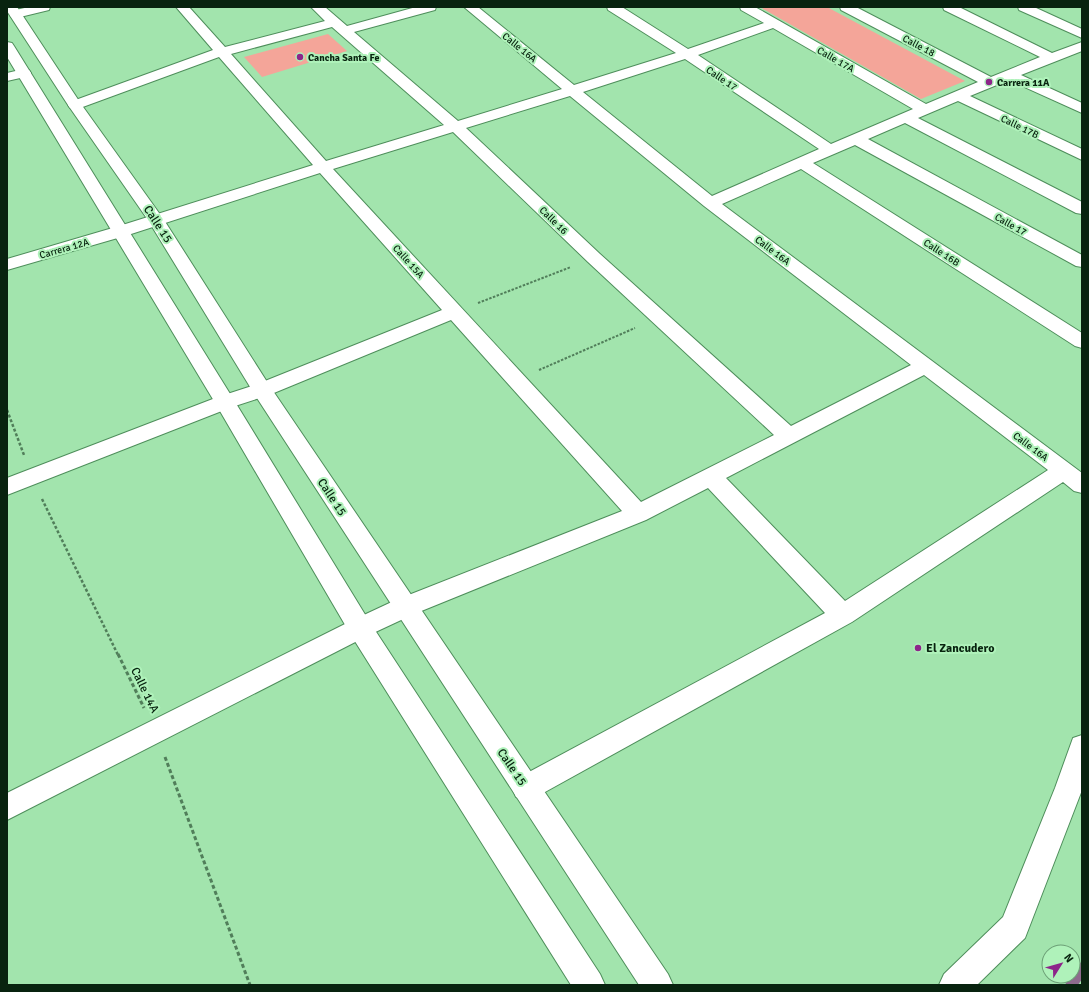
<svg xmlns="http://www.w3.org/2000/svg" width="1089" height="992" viewBox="0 0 1089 992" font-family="Signika,sans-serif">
	<rect width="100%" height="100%" fill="#a2e4ad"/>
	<g fill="#f4a599">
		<polygon points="760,7 827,7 965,81 921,99"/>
		<polygon points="328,34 347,51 262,77 244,57"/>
	</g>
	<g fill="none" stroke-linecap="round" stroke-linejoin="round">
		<path fill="#8e6b8d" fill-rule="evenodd" d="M 1082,962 L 1082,979 L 1078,985 L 1065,985 L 1069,976 L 1073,976 C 1073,969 1075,964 1082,962 Z"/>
		<defs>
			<g id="minor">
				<polygon points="29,7 50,7 49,10 16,18 11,17 10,14 11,11"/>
				<path d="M 176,7 L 189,7 L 225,47 L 325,21 L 311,7 L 325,7 L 347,26 L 416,7 L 436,7 L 435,10 L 354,32 L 458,121 L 562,89 L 464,7 L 478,7 L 574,85 L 676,53 L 608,10 L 607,7 L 622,7 L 688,49 L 764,23 L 741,10 L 740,7 L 755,7 L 926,104 L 978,82 L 841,10 L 840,7 L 856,7 L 991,77 L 1040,57 L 944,10 L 943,7 L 959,7 L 1052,53 L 1082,42 L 1082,51 L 1021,75 L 1082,103 L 1082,113 L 1009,80 L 970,96 L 1082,149 L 1082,160 L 958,101 L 918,118 L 1082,202 L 1082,214 L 1076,213 L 905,123 L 868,139 L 1082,255 L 1082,267 L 1076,266 L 855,145 L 813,163 L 1082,333 L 1082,348 L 1075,346 L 801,169 L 722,204 L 1082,473 L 1082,493 L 1074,491 L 1063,482 L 852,622 L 536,797 L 526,801 L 516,797 L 512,788 L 516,779 L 825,613 L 708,488 L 646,520 L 414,614 L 369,635 L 7,820 L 7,793 L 351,621 L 396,600 L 622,511 L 451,320 L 269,395 L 232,407 L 7,495 L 7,478 L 218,397 L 255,385 L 442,310 L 320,173 L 128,235 L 7,270 L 7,259 L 116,227 L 313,165 L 219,57 L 80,108 L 75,109 L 70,108 L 68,105 L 70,102 L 213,50 ZM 332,27 L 444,125 L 326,161 L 231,54 ZM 773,28 L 913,109 L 831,144 L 698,55 ZM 685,59 L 819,149 L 712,196 L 583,92 ZM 570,96 L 704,206 L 911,365 L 791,426 L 600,254 L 466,128 ZM 453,132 L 588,262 L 774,435 L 641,502 L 333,169 ZM 924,375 L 1048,470 L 845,601 L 726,478 Z"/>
				<polygon points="1018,7 1034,7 1082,29 1082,38 1019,10"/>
				<polygon points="24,69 29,70 31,73 29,76 7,81 7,73"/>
			</g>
			<g id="major">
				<polygon points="7,7 17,7 81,104 164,220 269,385 668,974 673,985 639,985 255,395 148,220 68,105 7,11"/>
				<polygon points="7,42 12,43 14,46 232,397 369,621 600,974 605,985 571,985 351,635 217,406 7,57"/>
				<polygon points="1082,735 1082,790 1025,938 977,985 939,985 944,974 1003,917 1055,788 1073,738"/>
			</g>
		</defs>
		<use href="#minor" stroke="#4e8e5b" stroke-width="2"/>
		<use href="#major" stroke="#4e8e5b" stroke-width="2"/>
		<g stroke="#517e5a" stroke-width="2" stroke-dasharray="2.5 1.5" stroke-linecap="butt">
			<polyline points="478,303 571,267"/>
			<polyline points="539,370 635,328"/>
		</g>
		<g stroke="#517e5a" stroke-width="2.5" stroke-dasharray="3 2" stroke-linecap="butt">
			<polyline points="7,410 24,455"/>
			<polyline points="42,499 118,655"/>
		</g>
		<g stroke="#517e5a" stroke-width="3" stroke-dasharray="4 2.5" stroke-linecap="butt">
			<polyline points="118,654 144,708"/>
			<polyline points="165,757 250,985"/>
		</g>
		<use href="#minor" fill="#fff" fill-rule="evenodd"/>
		<use href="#major" fill="#fff" fill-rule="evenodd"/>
	</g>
	<g fill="#8d258a" stroke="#aff2ba" stroke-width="1.5">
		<circle cx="300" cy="57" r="4"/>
		<circle cx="989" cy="82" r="4"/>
		<circle cx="918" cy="648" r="4"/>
	</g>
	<g text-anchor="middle" stroke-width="4" stroke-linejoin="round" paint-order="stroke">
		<g font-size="10" fill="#08230f" stroke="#aff2ba">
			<text transform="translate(919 45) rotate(28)" y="4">Calle 18</text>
			<text transform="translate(520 47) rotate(39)" y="4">Calle 16A</text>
			<text transform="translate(836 59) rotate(30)" y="4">Calle 17A</text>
			<text transform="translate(722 78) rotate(34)" y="4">Calle 17</text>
			<text transform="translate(1020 126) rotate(26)" y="4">Calle 17B</text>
			<text transform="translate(554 220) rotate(44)" y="4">Calle 16</text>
			<text transform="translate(1011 224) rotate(29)" y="4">Calle 17</text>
			<text transform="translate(64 248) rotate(-16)" y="4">Carrera 12A</text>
			<text transform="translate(773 250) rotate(37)" y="4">Calle 16A</text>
			<text transform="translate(942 252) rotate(33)" y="4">Calle 16B</text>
			<text transform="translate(409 261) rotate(48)" y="4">Calle 15A</text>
			<text transform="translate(1031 446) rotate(37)" y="4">Calle 16A</text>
		</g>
		<g font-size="10" font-weight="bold" fill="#08230f" stroke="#aff2ba" text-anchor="start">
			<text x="308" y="61">Cancha Santa Fe</text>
			<text x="997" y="86">Carrera 11A</text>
		</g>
		<g font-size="12" fill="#08230f" stroke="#aff2ba">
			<text transform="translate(158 224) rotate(57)" y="4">Calle 15</text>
			<text transform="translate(332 497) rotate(57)" y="4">Calle 15</text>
			<text transform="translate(145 690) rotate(64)" y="4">Calle 14A</text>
			<text transform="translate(512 767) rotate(56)" y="4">Calle 15</text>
		</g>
		<g font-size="12" font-weight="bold" fill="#08230f" stroke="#aff2ba" text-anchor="start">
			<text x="926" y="652">El Zancudero</text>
		</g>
	</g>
	<rect width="1089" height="992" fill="none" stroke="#08230f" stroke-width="16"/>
	<g transform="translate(1061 964) rotate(53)"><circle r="19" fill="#aff2ba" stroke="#6c9f76"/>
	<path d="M0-3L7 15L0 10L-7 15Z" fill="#8d258a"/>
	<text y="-6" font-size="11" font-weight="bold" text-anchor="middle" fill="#08230f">N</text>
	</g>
</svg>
